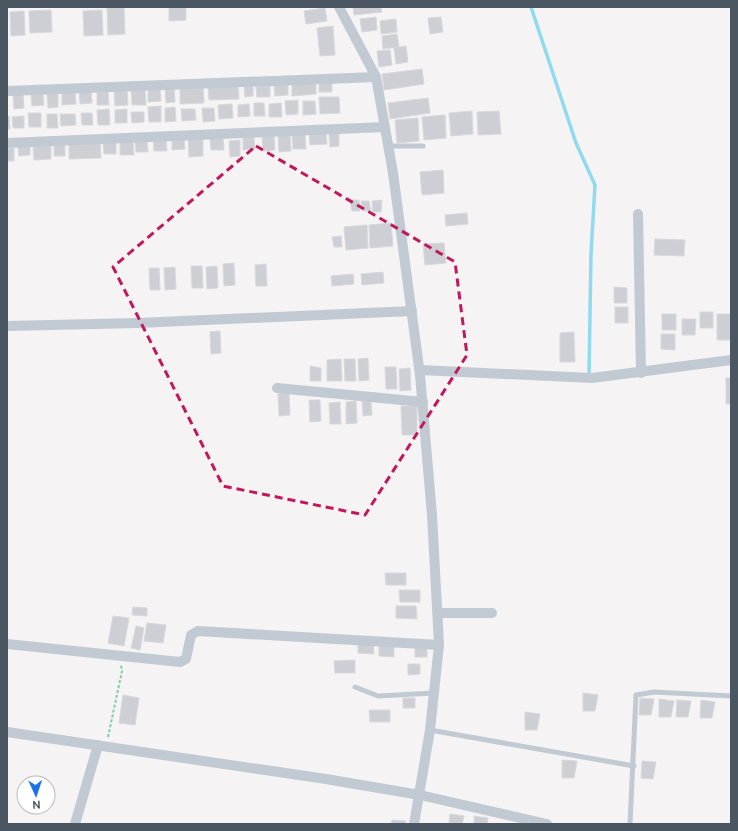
<svg xmlns="http://www.w3.org/2000/svg" width="738" height="831" viewBox="0 0 738 831" font-family="'DM Sans',sans-serif">
	<rect width="100%" height="100%" fill="#f5f3f3"/>
	<g fill="none" stroke-linecap="round" stroke-linejoin="round">
		<polyline stroke="#90daee" stroke-width="3.5" points="531,7 576,143 595,185 591,254 589,375 591,375"/>
	</g>
	<g fill="#cdcfd5" stroke="#d7d9de">
		<polygon points="107,7 124,7 125,34 108,35"/>
		<polygon points="169,7 186,7 186,20 169,21"/>
		<polygon points="353,7 381,7 382,12 354,15"/>
		<polygon points="325,8 327,21 306,24 304,11"/>
		<polygon points="51,10 52,32 30,33 29,11"/>
		<polygon points="102,10 103,35 84,36 83,11"/>
		<polygon points="24,11 25,35 11,36 10,12"/>
		<polygon points="376,17 377,30 362,32 360,19"/>
		<polygon points="441,17 443,32 430,34 428,18"/>
		<polygon points="396,19 397,32 381,34 380,21"/>
		<polygon points="333,26 335,55 320,56 317,28"/>
		<polygon points="397,34 399,47 383,49 382,36"/>
		<polygon points="406,46 408,62 396,64 394,48"/>
		<polygon points="390,50 392,65 379,67 377,51"/>
		<polygon points="422,69 424,84 384,90 382,74"/>
		<polygon points="332,80 332,92 319,92 319,81"/>
		<polygon points="288,83 288,95 275,96 274,84"/>
		<polygon points="316,83 316,94 292,96 292,84"/>
		<polygon points="238,85 239,99 209,100 208,87"/>
		<polygon points="174,86 175,102 166,103 165,87"/>
		<polygon points="203,86 204,103 180,104 180,87"/>
		<polygon points="244,86 253,86 253,96 245,97"/>
		<polygon points="270,86 270,97 257,97 256,87"/>
		<polygon points="160,88 161,101 148,102 148,89"/>
		<polygon points="127,89 128,105 115,106 114,90"/>
		<polygon points="131,89 145,89 146,105 132,105"/>
		<polygon points="79,90 91,90 92,103 80,104"/>
		<polygon points="75,91 76,104 62,105 62,92"/>
		<polygon points="97,91 108,91 109,105 97,105"/>
		<polygon points="58,93 58,107 48,108 47,94"/>
		<polygon points="13,94 23,94 24,108 14,109"/>
		<polygon points="43,94 44,105 32,106 31,95"/>
		<polygon points="319,97 339,97 340,113 320,114"/>
		<polygon points="428,98 430,113 390,119 388,103"/>
		<polygon points="298,100 298,114 286,115 285,101"/>
		<polygon points="303,101 315,101 316,114 303,115"/>
		<polygon points="254,103 264,103 265,116 254,116"/>
		<polygon points="281,103 282,117 269,117 269,104"/>
		<polygon points="232,104 233,118 219,119 218,105"/>
		<polygon points="249,104 250,116 238,117 238,105"/>
		<polygon points="161,106 161,122 149,122 148,107"/>
		<polygon points="175,107 176,121 165,122 165,108"/>
		<polygon points="202,108 214,108 215,121 203,122"/>
		<polygon points="109,109 110,125 98,125 97,110"/>
		<polygon points="127,109 127,123 115,123 115,110"/>
		<polygon points="181,109 195,109 196,120 182,121"/>
		<polygon points="472,111 473,134 451,136 449,113"/>
		<polygon points="499,111 501,134 478,135 477,112"/>
		<polygon points="131,112 144,112 144,122 132,123"/>
		<polygon points="28,113 41,113 41,127 29,127"/>
		<polygon points="81,113 92,113 93,125 82,125"/>
		<polygon points="47,114 57,114 58,128 47,128"/>
		<polygon points="60,114 75,114 76,125 61,126"/>
		<polygon points="445,115 446,138 424,140 422,117"/>
		<polygon points="9,116 10,129 7,129 7,117"/>
		<polygon points="24,116 24,128 13,128 12,117"/>
		<polygon points="418,118 419,141 397,143 395,120"/>
		<polygon points="309,132 326,132 327,144 310,145"/>
		<polygon points="339,132 339,146 330,147 329,133"/>
		<polygon points="292,133 305,133 306,149 293,149"/>
		<polygon points="278,134 290,134 291,151 279,152"/>
		<polygon points="262,136 274,136 275,150 263,151"/>
		<polygon points="184,137 185,149 172,150 172,138"/>
		<polygon points="223,137 224,150 211,150 210,138"/>
		<polygon points="254,137 255,149 243,150 243,138"/>
		<polygon points="153,138 166,138 167,151 154,151"/>
		<polygon points="188,138 203,138 203,156 189,157"/>
		<polygon points="147,139 148,152 136,152 135,140"/>
		<polygon points="133,140 134,155 120,155 120,141"/>
		<polygon points="240,140 240,156 230,157 229,141"/>
		<polygon points="116,141 116,154 104,154 103,142"/>
		<polygon points="100,142 101,158 69,159 69,144"/>
		<polygon points="65,143 65,156 54,156 54,144"/>
		<polygon points="30,144 30,155 19,156 18,145"/>
		<polygon points="51,145 51,159 34,160 33,146"/>
		<rect x="7" y="148" width="7" height="13"/>
		<polygon points="443,170 444,193 422,195 420,172"/>
		<polygon points="350,200 359,200 360,211 352,211"/>
		<polygon points="382,200 381,212 373,212 372,201"/>
		<polygon points="361,201 369,201 371,211 363,211"/>
		<polygon points="467,213 468,224 446,226 445,215"/>
		<polygon points="391,223 393,246 370,248 369,225"/>
		<polygon points="367,225 368,248 346,250 344,227"/>
		<polygon points="341,236 342,247 334,247 332,237"/>
		<polygon points="655,239 685,240 684,256 654,255"/>
		<polygon points="444,243 446,263 425,265 423,244"/>
		<polygon points="234,263 235,285 224,286 223,264"/>
		<polygon points="266,264 267,286 256,286 255,265"/>
		<polygon points="191,266 202,266 203,288 192,288"/>
		<polygon points="217,266 218,288 207,289 206,267"/>
		<polygon points="175,267 176,289 165,290 164,268"/>
		<polygon points="149,268 159,268 160,290 150,290"/>
		<polygon points="383,272 384,283 362,285 361,274"/>
		<polygon points="353,274 354,284 332,286 331,276"/>
		<polygon points="614,287 627,288 627,303 614,303"/>
		<rect x="615" y="307" width="13" height="16"/>
		<rect x="700" y="312" width="13" height="16"/>
		<rect x="662" y="314" width="14" height="16"/>
		<rect x="717" y="314" width="14" height="26"/>
		<polygon points="682,319 696,319 695,335 682,335"/>
		<polygon points="220,331 221,353 211,354 210,332"/>
		<polygon points="574,332 575,362 560,362 560,333"/>
		<polygon points="661,334 675,334 675,350 661,349"/>
		<polygon points="368,358 369,380 359,381 358,359"/>
		<polygon points="341,359 342,381 327,381 327,360"/>
		<polygon points="344,359 355,359 356,381 345,381"/>
		<polygon points="310,366 321,368 321,381 310,381"/>
		<polygon points="385,367 396,367 397,389 386,389"/>
		<polygon points="410,368 411,390 400,391 399,369"/>
		<rect x="726" y="378" width="5" height="26"/>
		<polygon points="289,393 290,415 279,416 278,394"/>
		<polygon points="309,400 320,400 321,421 310,422"/>
		<polygon points="356,401 357,423 346,424 346,402"/>
		<polygon points="362,401 371,401 372,415 363,416"/>
		<polygon points="340,402 341,424 330,424 329,403"/>
		<polygon points="401,406 417,406 417,435 402,435"/>
		<polygon points="385,573 406,573 406,585 386,585"/>
		<polygon points="399,590 420,590 420,602 400,602"/>
		<polygon points="396,606 416,606 417,619 396,618"/>
		<polygon points="133,607 147,608 147,616 132,615"/>
		<polygon points="113,616 129,618 124,646 108,643"/>
		<polygon points="147,623 166,625 163,643 144,641"/>
		<polygon points="136,626 144,628 140,650 131,648"/>
		<polygon points="358,642 373,642 374,654 358,653"/>
		<polygon points="394,644 394,657 379,656 379,645"/>
		<rect x="415" y="647" width="12" height="10"/>
		<polygon points="355,660 355,673 335,673 334,661"/>
		<polygon points="408,664 420,664 420,674 408,675"/>
		<polygon points="583,693 598,695 595,711 583,711"/>
		<polygon points="123,695 139,698 135,725 119,723"/>
		<rect x="403" y="698" width="12" height="10"/>
		<polygon points="640,698 654,699 651,715 639,715"/>
		<polygon points="659,699 674,701 671,717 659,717"/>
		<polygon points="677,700 691,701 688,717 676,717"/>
		<polygon points="701,700 715,702 712,718 700,718"/>
		<polygon points="369,710 390,710 390,722 370,722"/>
		<polygon points="525,712 540,714 537,730 525,730"/>
		<polygon points="562,760 577,761 574,778 562,778"/>
		<polygon points="642,761 656,762 653,779 641,778"/>
		<polygon points="450,814 464,816 462,824 449,824"/>
		<polygon points="474,816 488,818 487,824 474,824"/>
		<polygon points="392,820 406,821 405,824 391,824"/>
	</g>
	<g fill="none" stroke-linecap="round" stroke-linejoin="round">
		<polyline stroke="#7ad0a6" stroke-width="2" stroke-dasharray="3 2" stroke-linecap="butt" points="108,737 122,671 121,665"/>
		<g stroke="#c1cad2" stroke-width="5">
			<polyline points="388,146 423,146"/>
			<polyline points="355,687 378,696 434,693"/>
			<polyline points="430,730 634,766"/>
			<polyline points="630,824 636,695 654,692 731,696"/>
		</g>
		<g stroke="#c1cad2" stroke-width="10">
			<polyline points="339,7 376,77 393,173 420,375 432,515 439,645 430,730 414,824"/>
			<polyline points="7,91 376,77"/>
			<polyline points="7,143 385,127"/>
			<polyline points="638,214 641,373"/>
			<polyline points="7,326 138,323 412,311"/>
			<polyline points="420,370 592,378 731,360"/>
			<polyline points="277,388 423,402"/>
			<polyline points="439,613 492,613"/>
			<polyline points="7,644 180,662 186,659 191,635 198,631 439,645"/>
			<polyline points="7,732 326,779 420,795 547,824"/>
			<polyline points="75,824 98,745"/>
		</g>
	</g>
	<path fill="none" stroke="#c2185b" stroke-width="3" stroke-dasharray="8 5" stroke-linejoin="round" d="M 256,146 L 455,262 L 467,355 L 365,515 L 223,486 L 113,267 Z"/>
	<rect width="738" height="831" fill="none" stroke="#4a5661" stroke-width="16"/>
	<g transform="translate(36 795) rotate(177)"><circle r="19" fill="#ffffff" stroke="#b7bbc0"/>
	<path d="M0-3L7 15L0 10L-7 15Z" fill="#1a73e8"/>
	<text y="-6" font-size="11" font-weight="bold" text-anchor="middle" fill="#4a5661">N</text>
	</g>
</svg>
